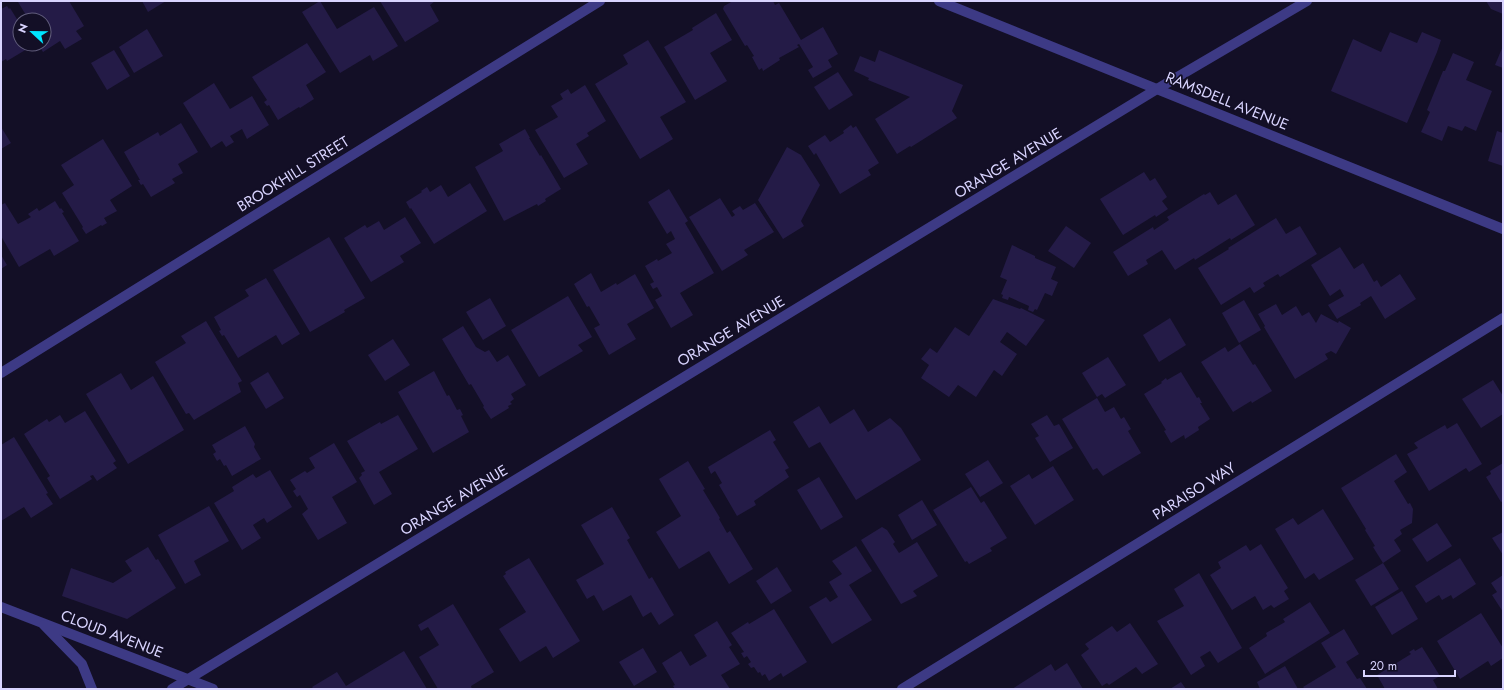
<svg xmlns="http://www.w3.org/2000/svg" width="1504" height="690" viewBox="0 0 1504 690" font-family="Jost,sans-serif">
	<rect width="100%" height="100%" fill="#130f26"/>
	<g fill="#241b47">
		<polygon points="20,1 69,1 84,26 76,31 82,39 65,49 60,41 43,52 38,44 44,44 44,20 29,20 18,2"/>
		<polygon points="142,1 166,1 148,12"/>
		<polygon points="320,1 337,29 374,7 398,46 373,61 370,55 340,73 302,12"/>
		<polygon points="380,1 435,1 430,5 439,21 405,42"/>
		<polygon points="733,1 773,1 775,5 779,3 801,40 823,27 838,54 828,60 832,67 813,78 808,70 813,67 799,44 797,45 799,47 779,58 780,60 763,71 762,68 759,70 752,57 754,56 747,45 745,46 723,9 724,6"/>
		<polygon points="1486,1 1503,1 1503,14 1491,9"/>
		<polygon points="7,6 9,9 10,8 20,24 20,44 31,44 32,46 7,61 6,59 1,62 1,9"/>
		<polygon points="716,13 732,40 710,53 727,81 695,100 664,47 693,30 692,28"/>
		<polygon points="147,29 163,56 134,73 119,47"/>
		<polygon points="1390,32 1417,43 1422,32 1441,40 1437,52 1407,123 1331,91 1353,39 1381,52"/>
		<polygon points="648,40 686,102 660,117 673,139 640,159 595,84 628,64 623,55"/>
		<polygon points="307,43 326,72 306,85 314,99 300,108 299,107 278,120 269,105 267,106 264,102 267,100 252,77"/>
		<polygon points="1503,46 1503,68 1495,65"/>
		<polygon points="114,50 130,76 107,90 91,63"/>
		<polygon points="879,50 963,85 952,111 957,118 911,147 910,146 897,154 875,119 910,97 868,80 869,78 854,71 860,56 875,62"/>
		<polygon points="1453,53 1474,62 1466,80 1492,91 1476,131 1465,126 1462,131 1448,126 1442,141 1421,132 1430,112 1427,110 1443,71 1445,71"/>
		<polygon points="838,72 853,95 829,110 814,87"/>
		<polygon points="214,83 230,109 252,96 269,125 247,139 242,129 230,136 234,142 226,147 222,141 211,148 183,103"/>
		<polygon points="585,85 606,121 587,133 589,136 576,144 588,164 564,178 535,130 558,117 551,106 563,99 560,94 568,89 571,94"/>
		<polygon points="181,123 198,152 178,164 183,173 172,179 175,183 151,197 143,184 141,185 138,180 140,180 124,152 158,132 160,136"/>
		<polygon points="851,125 853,128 856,126 879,163 868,170 871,175 840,194 816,153 814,155 808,146 825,135 830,142 844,133 843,131"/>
		<polygon points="1,127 11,143 1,149"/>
		<polygon points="525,129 530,138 529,138 540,156 541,155 561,189 545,199 546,201 538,206 537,204 504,221 475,167 503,151 499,144"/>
		<polygon points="1497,131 1503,133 1503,166 1488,161"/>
		<polygon points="103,139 132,186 110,200 117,211 104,218 107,223 102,226 101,225 86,234 82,228 83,227 62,193 74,185 61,165"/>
		<polygon points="787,147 801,155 820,185 801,221 804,226 783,239 758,200"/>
		<polygon points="1144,172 1150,181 1155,178 1167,197 1162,201 1168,209 1156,217 1155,215 1123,235 1100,199"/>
		<polygon points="470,183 487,211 434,244 411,208 410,209 406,202 422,192 421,191 427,187 430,192 441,185 448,197"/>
		<polygon points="669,189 688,221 685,223 714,273 680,293 693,315 671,328 655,300 662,296 657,287 653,289 650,284 654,282 645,266 657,259 658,261 672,253 666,244 675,239 671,231 667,234 648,202"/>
		<polygon points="1210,192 1218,205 1236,194 1255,225 1231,240 1230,238 1195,260 1194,258 1175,270 1162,250 1146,260 1148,264 1128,276 1113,252 1153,227 1154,230 1169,220 1167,217 1204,194 1205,195"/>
		<polygon points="720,198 732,217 735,215 732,211 740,206 743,210 755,203 774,232 744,250 748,255 722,271 689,217"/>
		<polygon points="55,201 60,209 61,208 64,212 62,213 79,241 54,256 50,249 19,267 1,236 1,205 5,203 18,224 31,217 28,214 37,208 39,211"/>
		<polygon points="405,217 421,243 400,256 404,262 371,282 344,238 365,225 367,228 379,221 384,230"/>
		<polygon points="1276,218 1286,234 1300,226 1317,254 1280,277 1278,274 1263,283 1265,286 1254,293 1250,287 1221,305 1198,268 1229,249 1228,248"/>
		<polygon points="1066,226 1091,243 1074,268 1048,251"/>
		<polygon points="329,237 365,298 344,310 345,312 310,332 273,270"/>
		<polygon points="1012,245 1035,256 1035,258 1056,267 1051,279 1058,282 1052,296 1045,293 1037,310 1035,309 1033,312 1028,310 1029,306 1009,297 1008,300 1002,298 1003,295 1001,294 1007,280 1000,277"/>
		<polygon points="1340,247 1354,269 1363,263 1374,282 1377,280 1381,287 1400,274 1416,299 1385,319 1371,296 1360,303 1361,305 1337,319 1328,305 1344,296 1340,289 1330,296 1311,265"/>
		<polygon points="1,255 7,265 1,269"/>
		<polygon points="591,273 601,292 616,283 617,285 635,274 654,308 627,324 636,339 609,355 594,328 600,325 589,306 587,307 574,284"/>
		<polygon points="266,278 300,334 282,345 276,335 238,358 224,335 222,336 219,331 221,330 214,317 249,296 245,290"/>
		<polygon points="568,296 592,337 578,345 583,351 539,377 511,330"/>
		<polygon points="490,298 506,326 483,340 466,312"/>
		<polygon points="993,299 1020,309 1021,308 1045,320 1026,346 1007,332 1000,342 1017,354 1002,376 994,370 976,397 958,385 949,397 921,378 929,365 921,359 930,348 937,353 955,327 969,336"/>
		<polygon points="1244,300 1261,330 1239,343 1222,313"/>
		<polygon points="1276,304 1282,315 1296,306 1302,316 1309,312 1316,323 1321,314 1338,323 1339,321 1351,328 1336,354 1331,351 1325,354 1328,359 1295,379 1264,327 1265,326 1258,314"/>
		<polygon points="1170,318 1186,345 1159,362 1143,335"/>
		<polygon points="206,321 242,381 238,383 241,392 194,420 189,413 186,414 155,362 186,343 181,336"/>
		<polygon points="463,326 476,347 485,352 489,350 497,362 508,355 526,385 511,394 514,399 510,402 512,404 508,406 509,408 491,419 483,407 484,406 471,384 469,385 442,339"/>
		<polygon points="393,339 410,365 385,381 368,355"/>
		<polygon points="1240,344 1253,365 1255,364 1272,391 1252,403 1251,401 1233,412 1201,362 1225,347 1228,352"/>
		<polygon points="1108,357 1126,385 1105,398 1102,394 1097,397 1082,373"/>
		<polygon points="434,371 447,396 449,395 457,410 460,409 463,415 461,416 469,432 433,453 398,392"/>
		<polygon points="268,372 284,398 266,409 250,383"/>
		<polygon points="1181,372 1197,398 1199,397 1202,403 1200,403 1210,419 1198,427 1199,430 1185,439 1184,435 1171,443 1164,431 1166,430 1144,394 1162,383 1161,382 1166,378 1167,380"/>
		<polygon points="121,373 131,390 153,376 184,430 128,464 86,394"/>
		<polygon points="1493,380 1503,396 1503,414 1481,428 1462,399"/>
		<polygon points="1097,398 1105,412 1114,407 1121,419 1124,417 1131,429 1128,431 1141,453 1103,476 1097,468 1093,470 1062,419"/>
		<polygon points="819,406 830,424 854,409 868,432 890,418 901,428 921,460 856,500 820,442 809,448 793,422"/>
		<polygon points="85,411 116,461 113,463 117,468 97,481 93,475 90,476 92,479 60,499 47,478 50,476 24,434 47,419 49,422 60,415 65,423"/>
		<polygon points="398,415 418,449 379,472 392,494 374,505 359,478 362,475 361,473 365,471 347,441 380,422 381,424"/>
		<polygon points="1047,415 1054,426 1059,424 1073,448 1050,462 1035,438 1039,436 1031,424"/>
		<polygon points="1457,423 1482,464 1469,472 1466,468 1429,491 1407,454 1418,448 1414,443 1445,425 1447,429"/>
		<polygon points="245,426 255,444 254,447 261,459 232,476 226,465 224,466 220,459 217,461 213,454 216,452 212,445"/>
		<polygon points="770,430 776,440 773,442 789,468 785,470 789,477 754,501 756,505 737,516 719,485 722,483 715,471 711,474 708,467"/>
		<polygon points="14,437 48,493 46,494 53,504 31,518 24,507 1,521 1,445"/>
		<polygon points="334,443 357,482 332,497 347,523 318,540 302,514 308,509 300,495 297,497 293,491 296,489 290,480 305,471 307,473 315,468 309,458"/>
		<polygon points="1396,454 1407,472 1394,481 1408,504 1410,503 1413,509 1412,523 1400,530 1402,534 1394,540 1401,551 1383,563 1373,547 1375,546 1365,530 1366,529 1341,488"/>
		<polygon points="988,460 1003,483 980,497 965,474"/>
		<polygon points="688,461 705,489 703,490 720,518 719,519 727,533 730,531 753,569 729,584 709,551 679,569 656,532 681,516 659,479"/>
		<polygon points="1503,463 1503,501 1501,502 1486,477 1491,474 1490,471"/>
		<polygon points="1053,466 1074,500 1035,525 1010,486 1029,474 1032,479"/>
		<polygon points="270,470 292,507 267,523 264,518 253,525 261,538 242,550 214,503 234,491 232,487 253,474 256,478"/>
		<polygon points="819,477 843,517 821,530 797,490"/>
		<polygon points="971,487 981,503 984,501 1007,538 990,548 992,551 969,564 967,561 965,562 933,510"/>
		<polygon points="922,500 937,525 912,540 898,515"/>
		<polygon points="209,506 229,541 194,561 201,575 185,584 158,535"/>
		<polygon points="612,507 630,538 627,540 649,579 652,577 674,615 659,625 651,612 643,617 631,595 603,611 594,595 587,599 576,580 604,564 581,525"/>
		<polygon points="1323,509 1354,559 1319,580 1314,573 1305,579 1275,529 1293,518 1298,525"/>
		<polygon points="1437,523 1452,546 1427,562 1412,539"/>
		<polygon points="882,527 887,530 895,542 893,544 899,553 917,542 938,576 913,591 917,596 901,604 861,540"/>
		<polygon points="1503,532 1503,555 1492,538"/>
		<polygon points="1261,544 1288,588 1284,591 1289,599 1274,608 1271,605 1263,610 1255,596 1232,610 1210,575 1221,568 1218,562 1246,545 1250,551"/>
		<polygon points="856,546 872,571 849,585 872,620 832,644 809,607 826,597 830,602 838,597 829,582 842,574 832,561"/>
		<polygon points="148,547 156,560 158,559 176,588 127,619 62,596 71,568 113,583 132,571 125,561"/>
		<polygon points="529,558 580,641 553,658 546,646 520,662 499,629 526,612 503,576 506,574 505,572"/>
		<polygon points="1460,558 1476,584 1453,599 1451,595 1442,600 1439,595 1426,603 1415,586"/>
		<polygon points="1383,563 1399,589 1371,606 1355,580"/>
		<polygon points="777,567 792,591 771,604 756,581"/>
		<polygon points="1199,573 1242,648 1218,663 1210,651 1200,657 1205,666 1191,675 1157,621 1184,606 1174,589"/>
		<polygon points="1503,575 1503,612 1492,595 1497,592 1491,583"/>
		<polygon points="1402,591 1418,619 1392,635 1375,607"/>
		<polygon points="1310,602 1330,633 1265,674 1249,648 1267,636 1266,633 1285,622 1283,619"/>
		<polygon points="453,604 494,672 471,686 472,689 438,689 419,657 439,645 428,627 421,631 418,625"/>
		<polygon points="774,609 807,662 783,677 781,673 769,681 765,674 762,676 760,672 758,673 754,667 751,668 748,664 751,662 747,656 744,658 741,653 744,652 731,633 748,622 749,624"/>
		<polygon points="1481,613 1503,648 1503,658 1491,666 1488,661 1460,679 1437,641"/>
		<polygon points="717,621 732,645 729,647 740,664 721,675 730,689 675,689 673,686 675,685 662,663 681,651 690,666 707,656 694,635"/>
		<polygon points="1130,623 1158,664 1142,674 1136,667 1109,685 1107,683 1102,686 1081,655 1089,649 1085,644 1112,626 1117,632"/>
		<polygon points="1344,629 1359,654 1346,662 1357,679 1360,678 1367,689 1305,689 1303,687 1336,667 1321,643"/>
		<polygon points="1422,647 1440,676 1433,680 1438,689 1385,689 1377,675 1411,654 1409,652 1414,649 1415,651"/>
		<polygon points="643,648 657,672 634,686 619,662"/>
		<polygon points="404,651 427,689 314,689 312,687 337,672 346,686"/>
		<polygon points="1067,663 1083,689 1012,689 1051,664 1055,671"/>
		<polygon points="1285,666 1298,689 1260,689 1257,682"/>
		<polygon points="1181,682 1186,689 1170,689"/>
	</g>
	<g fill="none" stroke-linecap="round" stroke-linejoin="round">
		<g stroke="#3d3a85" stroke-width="10">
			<polyline points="939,1 1503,229"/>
			<polyline points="1,373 600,1"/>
			<polyline points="1,607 213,689"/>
			<polyline points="44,625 82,664 92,689"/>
			<polyline points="172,689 1157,89 1307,1"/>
			<polyline points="902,689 1503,318"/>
		</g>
	</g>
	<g text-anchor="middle" stroke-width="3.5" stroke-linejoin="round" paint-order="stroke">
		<g font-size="15" fill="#d9d4ff" stroke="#130f26">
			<text transform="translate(1227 101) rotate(22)" y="5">RAMSDELL AVENUE</text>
			<text transform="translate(1008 163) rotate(-31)" y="5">ORANGE AVENUE</text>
			<text transform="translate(293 174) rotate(-32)" y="5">BROOKHILL STREET</text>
			<text transform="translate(731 331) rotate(-31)" y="5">ORANGE AVENUE</text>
			<text transform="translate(1194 491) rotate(-32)" y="5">PARAISO WAY</text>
			<text transform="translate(454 500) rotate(-31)" y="5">ORANGE AVENUE</text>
			<text transform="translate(112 634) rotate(21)" y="5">CLOUD AVENUE</text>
		</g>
	</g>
	<rect width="1504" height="690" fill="none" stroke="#d9d4ff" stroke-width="4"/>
	<g transform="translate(32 32) rotate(292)"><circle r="19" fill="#130f26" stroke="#625e7d"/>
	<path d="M0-3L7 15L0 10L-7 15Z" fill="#00e5ff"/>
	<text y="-6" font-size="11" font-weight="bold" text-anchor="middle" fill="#d9d4ff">N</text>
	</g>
	<path d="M1364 670v6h91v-6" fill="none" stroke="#d9d4ff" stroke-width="2"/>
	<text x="1370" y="670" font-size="12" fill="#d9d4ff" stroke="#130f26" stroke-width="3" paint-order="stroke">20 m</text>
</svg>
